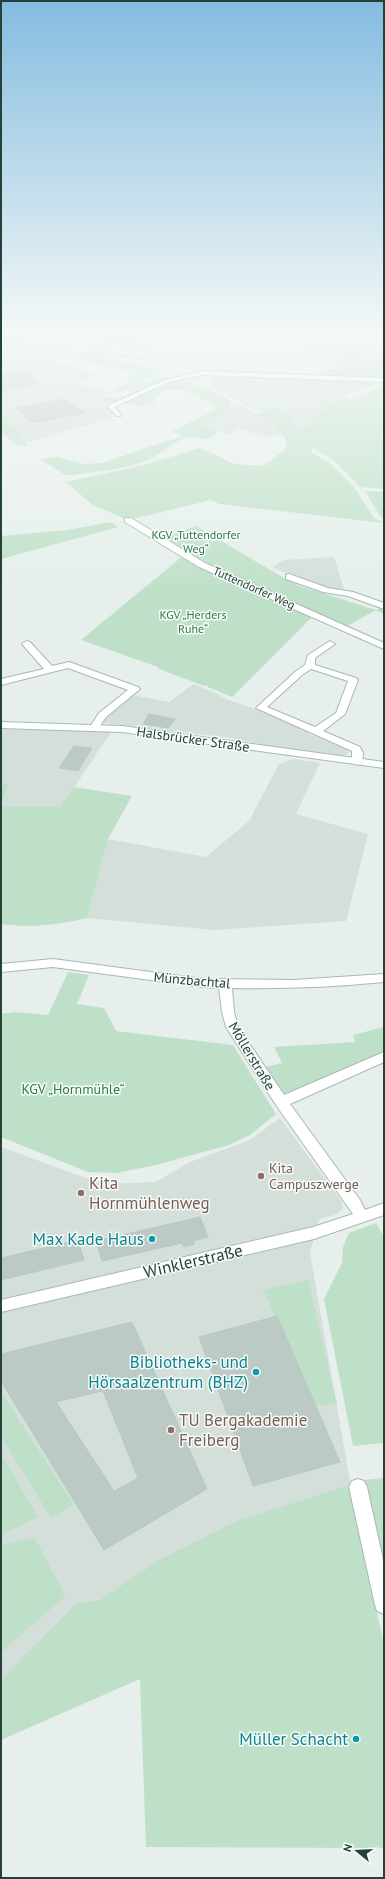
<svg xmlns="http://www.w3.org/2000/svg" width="385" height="1879" viewBox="0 0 385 1879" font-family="'PT Sans',sans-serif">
	<rect width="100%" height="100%" fill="#e6efeb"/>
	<g fill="#d4dfda">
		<polygon points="337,331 381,331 381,336 384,336 384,361 365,360 364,357 342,352 343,346 319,345"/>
		<polygon points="40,352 62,364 97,374 77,382 79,384 111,392 99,399 117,416 31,442 25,441 5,416 1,414 1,358"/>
		<polygon points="214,375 284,379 379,383 343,397 319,412 305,429 295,428 278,408 262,413 209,385"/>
		<polygon points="239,404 275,424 284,435 263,437 240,429 227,435 205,426 223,419 230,407"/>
		<polygon points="334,557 344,589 324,588 291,576 273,567 284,560"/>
		<polygon points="193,684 220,695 221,697 271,715 307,732 307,733 347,750 349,753 346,755 338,755 269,746 232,738 105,723 101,720 133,695 169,702"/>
		<polygon points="1,729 111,732 61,807 1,806 9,784 1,784"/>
		<polygon points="293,759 320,763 296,814 368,834 346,921 214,930 87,918 108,839 206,857 249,821 279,764"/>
		<polygon points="280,1118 342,1202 343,1209 335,1215 319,1219 310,1253 360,1538 1,1740 1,1147 102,1184 156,1182 190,1162 250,1140"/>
	</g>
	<g fill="#bfe0c8">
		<path d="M 1,331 L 126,331 L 140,343 L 168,361 C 158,363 144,352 138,344 L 135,345 L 138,349 L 134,349 C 102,341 49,325 19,345 L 50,347 L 77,352 L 105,350 L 145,357 L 145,359 L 138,361 L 133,358 L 119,358 L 102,355 L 100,356 L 164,371 C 157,378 144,378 138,385 L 154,379 L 167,378 L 115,403 L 104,402 L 101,399 L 111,397 L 119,398 L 129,394 L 130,390 L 138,389 L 136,388 L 114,393 L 113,391 L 129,380 L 127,379 L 133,373 L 55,353 L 40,352 L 1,358 Z"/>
		<path d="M 307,344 L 344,346 L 342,352 L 364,357 L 366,360 L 384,361 L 384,380 L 319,378 L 320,372 C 332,370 336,371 339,358 L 332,355 L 305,352 Z"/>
		<path d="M 178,380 L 188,381 L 232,401 L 222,419 L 204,426 L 217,432 C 209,445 199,436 189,437 C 174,440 162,454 148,460 C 128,469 98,471 75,475 L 65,475 L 40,459 L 57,457 L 84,464 L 102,463 L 170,440 L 180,438 L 181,436 L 180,434 L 173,432 L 174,430 L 213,411 L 216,408 L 216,405 C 197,396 166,375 153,403 L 142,407 L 124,403 Z"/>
		<polygon points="384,388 384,489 360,487 333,460 313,448 311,452 331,464 354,487 374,518 384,523 220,504 211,500 128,520 93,505 66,482 144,465 200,448 208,451 234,464 264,466 285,449 287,441 275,424 255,414 278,408 294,420 295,428 305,429 319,412 343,397 350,400 375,389"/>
		<polygon points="1,414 5,416 20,433 28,446 15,444 1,432"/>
		<polygon points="365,491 384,492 384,519 380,516"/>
		<polygon points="111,522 118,527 1,559 1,536 67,530"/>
		<polygon points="196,526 284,578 300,586 376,610 384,606 384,614 376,610 347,626 222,572 160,539"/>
		<polygon points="184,555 313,616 232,697 208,687 207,685 204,686 159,669 158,667 81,640"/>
		<path d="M 1,784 L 9,784 L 1,806 L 60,807 L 74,787 L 132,796 L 108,839 L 87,918 C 57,925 32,928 1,924 Z"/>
		<polygon points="68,972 89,975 77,1004 104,1008 116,1031 233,1045 276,1114 250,1135 229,1145 156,1165 116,1173 88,1172 1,1137 1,1014 15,1012 48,1015"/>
		<polygon points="384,1027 384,1052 286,1096 265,1067 282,1063 274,1047 355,1042 353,1035"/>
		<polygon points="376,1223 384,1237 384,1443 353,1446 324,1299 342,1263 343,1247 349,1233"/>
		<polygon points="308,1280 337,1404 316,1406 263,1290"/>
		<polygon points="1,1392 74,1505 51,1518 1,1436"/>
		<polygon points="1,1454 38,1517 1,1535 1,1497 3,1493 1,1492"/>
		<polygon points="384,1478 384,1560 363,1480"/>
		<polygon points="351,1485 360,1538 384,1644 384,1848 146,1847 140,1679 1,1740 1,1680 77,1603 100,1600 161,1559 239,1520"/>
		<polygon points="35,1538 65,1596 1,1652 1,1546 7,1543"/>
	</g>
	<g fill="#bbcac4" stroke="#b8c9c2" fill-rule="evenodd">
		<polygon points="25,370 35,377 30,377 39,384 1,391 1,374"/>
		<polygon points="64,399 85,413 33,423 16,408"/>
		<polygon points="149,714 175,719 168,728 143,724"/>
		<polygon points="74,746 92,748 78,771 59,768"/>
		<polygon points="200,1217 208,1237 193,1241 194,1244 184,1247 182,1243 102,1261 96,1241"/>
		<polygon points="78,1240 84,1260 1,1280 1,1258"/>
		<polygon points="277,1316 340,1462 253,1486 199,1337"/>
		<path d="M 132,1322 L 207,1489 L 104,1550 L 1,1381 L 1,1354 ZM 103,1391 L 138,1478 L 114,1491 L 56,1402 Z"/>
	</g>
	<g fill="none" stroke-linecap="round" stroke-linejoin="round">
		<defs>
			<g id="minor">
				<polygon points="204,371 384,378 384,382 204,375 169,382 114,407 121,414 121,416 117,416 107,406 165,380"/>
				<polygon points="125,518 131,518 205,563 384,643 384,649 199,567 125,522"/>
				<polygon points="289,574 328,588 353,592 384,603 384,609 348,596 323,592 286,579 286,575"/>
				<polygon points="27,641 30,642 52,666 69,662 72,663 138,687 140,689 106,717 98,729 92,729 90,727 99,713 128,690 68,668 1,685 1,679 44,669 22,644"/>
				<path d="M 330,641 L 335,644 L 315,658 L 315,665 L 356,678 L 358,680 L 345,714 L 323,731 L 360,747 L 363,753 L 362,762 L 357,765 L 352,762 L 352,751 L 256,708 L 296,671 L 305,665 L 308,655 ZM 311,669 L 348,681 L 336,713 L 315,727 L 267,707 L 302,675 Z"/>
				<path d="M 53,959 L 203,979 L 294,980 L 384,974 L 384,982 C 333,987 283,989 232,988 L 234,1012 L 238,1027 L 284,1095 L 384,1052 L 384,1062 L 290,1104 L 360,1200 L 365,1210 L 384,1203 L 384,1215 L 314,1239 L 1,1312 L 1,1300 L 313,1227 L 353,1214 L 276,1105 L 226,1027 L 222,1012 L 219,988 L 203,987 L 53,967 L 1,972 L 1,964 Z"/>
				<polygon points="358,1479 364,1481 367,1487 384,1564 384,1614 377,1611 375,1605 349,1487 352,1481"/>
			</g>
			<polygon id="secondary" points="1,722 122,726 384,762 384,768 122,732 1,728"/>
		</defs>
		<use href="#minor" stroke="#a8b8b2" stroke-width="2"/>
		<use href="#secondary" stroke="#a4bbb3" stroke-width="2"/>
		<use href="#minor" fill="#fff" fill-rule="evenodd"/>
		<use href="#secondary" fill="#fff" fill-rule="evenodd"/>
	</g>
	<linearGradient id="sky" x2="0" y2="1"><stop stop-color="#84bce0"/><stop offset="0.56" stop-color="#f4f8f6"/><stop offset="1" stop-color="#f4f8f6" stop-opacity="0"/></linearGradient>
	<rect width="385" height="594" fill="url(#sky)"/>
	<g fill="#8d6e63" stroke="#f7fbf9" stroke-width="1.5">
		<circle cx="261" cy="1176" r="4"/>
		<circle cx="81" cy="1193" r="4"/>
		<circle cx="171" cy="1430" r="4"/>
	</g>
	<g fill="#0f9aa8" stroke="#f7fbf9" stroke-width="1.5">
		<circle cx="152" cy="1239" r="4"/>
		<circle cx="256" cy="1372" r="4"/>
		<circle cx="356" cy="1739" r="4"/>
	</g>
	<g text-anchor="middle" stroke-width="3" stroke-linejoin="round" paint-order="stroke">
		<g font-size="12" fill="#2d7a4b" stroke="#f7fbf9">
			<text x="196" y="539">KGV „Tuttendorfer<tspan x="196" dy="14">Weg“</tspan></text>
			<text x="193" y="619">KGV „Herders<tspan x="193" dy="14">Ruhe“</tspan></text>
		</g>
		<g font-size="12" fill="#24423a" stroke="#f7fbf9">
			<text transform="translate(254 588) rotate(24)" y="4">Tuttendorfer Weg</text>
		</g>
		<g font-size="14" fill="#24423a" stroke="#f7fbf9">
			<text transform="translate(193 739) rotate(8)" y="5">Halsbrücker Straße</text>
			<text transform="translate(192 980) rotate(5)" y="5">Münzbachtal</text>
			<text transform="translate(252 1056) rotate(59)" y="5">Möllerstraße</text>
		</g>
		<g font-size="14" fill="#2d7a4b" stroke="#f7fbf9">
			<text x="73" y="1094">KGV „Hornmühle“</text>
		</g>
		<g font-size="14" fill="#785e54" stroke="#f7fbf9" text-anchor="start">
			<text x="269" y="1173">Kita<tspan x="269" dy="16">Campuszwerge</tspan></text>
		</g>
		<g font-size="17" fill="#785e54" stroke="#f7fbf9" text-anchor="start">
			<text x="89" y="1189">Kita<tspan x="89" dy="20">Hornmühlenweg</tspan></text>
			<text x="179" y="1426">TU Bergakademie<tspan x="179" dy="20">Freiberg</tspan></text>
		</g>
		<g font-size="17" fill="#0d838f" stroke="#f7fbf9" text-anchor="end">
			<text x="144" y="1245">Max Kade Haus</text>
			<text x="248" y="1368">Bibliotheks- und<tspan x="248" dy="20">Hörsaalzentrum (BHZ)</tspan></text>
			<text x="348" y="1745">Müller Schacht</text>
		</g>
		<g font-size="17" fill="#24423a" stroke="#f7fbf9">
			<text transform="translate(193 1261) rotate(-13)" y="6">Winklerstraße</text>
		</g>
	</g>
	<rect width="385" height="1879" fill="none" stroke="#24423a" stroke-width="4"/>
	<g transform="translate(357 1851) rotate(288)" stroke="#f7fbf9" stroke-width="3" paint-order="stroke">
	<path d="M0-3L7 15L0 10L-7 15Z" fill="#24423a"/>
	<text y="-6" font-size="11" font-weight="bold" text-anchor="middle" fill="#24423a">N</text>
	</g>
</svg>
